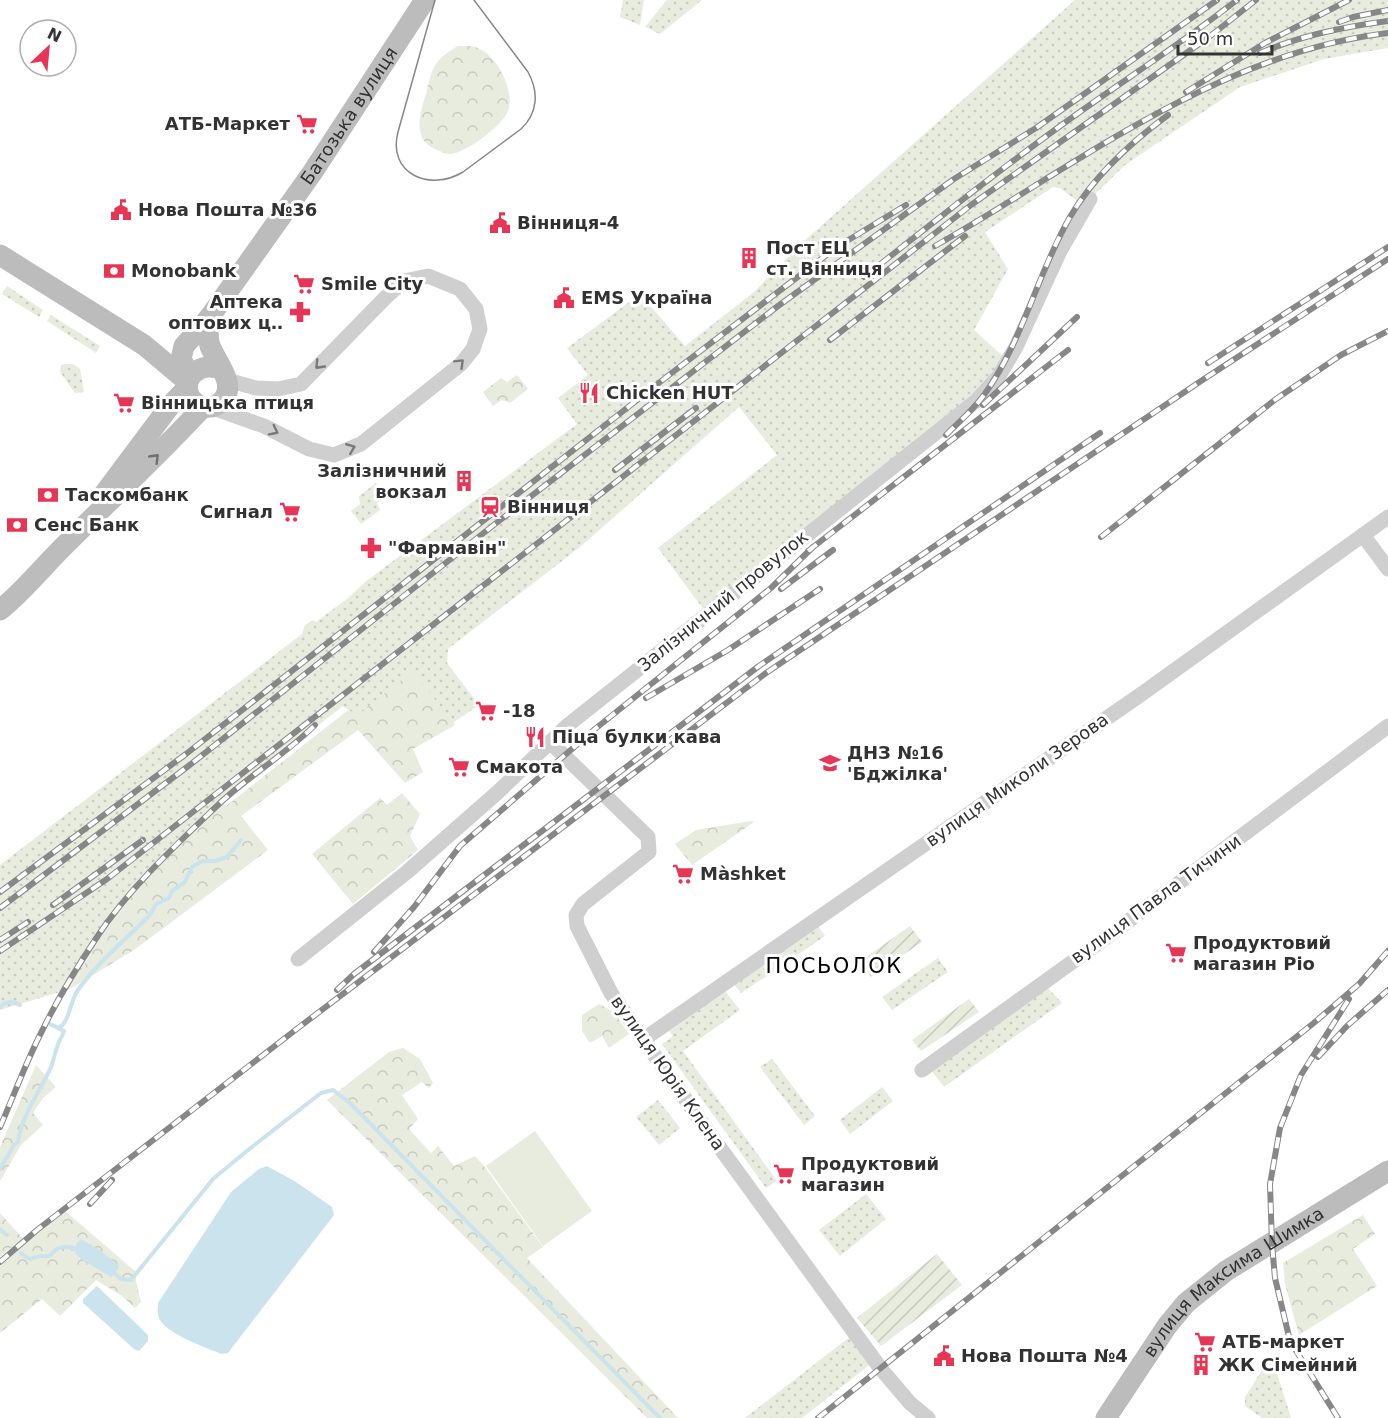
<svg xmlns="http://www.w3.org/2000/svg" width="1388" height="1418" viewBox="0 0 1388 1418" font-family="'DejaVu Sans',sans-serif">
	<defs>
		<pattern id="grass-dots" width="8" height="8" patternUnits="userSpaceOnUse" patternTransform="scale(1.5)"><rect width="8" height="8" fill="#e7ecde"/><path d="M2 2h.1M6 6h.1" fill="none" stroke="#c7cbbf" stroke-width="1.8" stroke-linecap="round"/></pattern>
		<pattern id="forest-crowns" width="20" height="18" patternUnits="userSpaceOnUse" patternTransform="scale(1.5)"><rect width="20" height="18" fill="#e7ecde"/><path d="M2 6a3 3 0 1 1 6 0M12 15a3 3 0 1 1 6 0" fill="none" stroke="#c7cbbf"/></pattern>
		<pattern id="garden-furrows" width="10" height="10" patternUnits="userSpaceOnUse" patternTransform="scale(1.5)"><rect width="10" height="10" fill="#e7ecde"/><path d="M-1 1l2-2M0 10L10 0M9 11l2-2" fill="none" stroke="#c7cbbf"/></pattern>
	</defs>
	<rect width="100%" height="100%" fill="#fff"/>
	<g fill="url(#grass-dots)">
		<polygon points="623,0 644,0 640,25 620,17"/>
		<polygon points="667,0 702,0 660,34 645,27"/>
		<polygon points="1075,0 1388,0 1388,48 1324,59 1240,87 1125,165 1090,199 1085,207 1060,188 1053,187 985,232 1008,269 974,330 1008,361 996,379 707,614 658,548 777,455 739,407 580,547 448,649 447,663 479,705 444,729 360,720 343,706 222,801 153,869 101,937 70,989 0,1010 0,865 302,634 305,625 313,620 316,622 348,598 365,582 577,424 558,398 588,375 567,348 640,294 685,346 754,292 803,242"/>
		<polygon points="7,286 43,310 39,317 2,294"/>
		<polygon points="51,315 100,346 96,353 47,321"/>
		<polygon points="65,364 73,364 80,369 84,392 75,393 60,372 61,365"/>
		<polygon points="376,483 386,495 377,503 380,510 361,524 351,511 360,504 359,496"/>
		<polygon points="817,925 825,936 784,964 776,955"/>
		<polygon points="772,958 779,968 741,993 734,984"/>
		<polygon points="938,958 948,972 892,1010 882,997"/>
		<polygon points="1047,987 1062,1003 944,1087 931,1070"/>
		<polygon points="725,991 740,1010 683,1051 777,1181 766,1188 662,1044 673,1036 669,1031"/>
		<polygon points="772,1059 815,1116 804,1125 760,1067"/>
		<polygon points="882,1087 893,1101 850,1134 840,1120"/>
		<polygon points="658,1100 680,1128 659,1145 636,1117"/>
		<polygon points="866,1194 886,1219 840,1256 819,1230"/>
		<polygon points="851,1336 872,1363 802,1418 745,1418"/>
		<polygon points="1271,1366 1276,1370 1291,1418 1262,1418 1245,1406 1245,1397 1264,1367"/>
	</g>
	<g fill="url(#forest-crowns)">
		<path d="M 458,46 C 465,46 474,45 480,49 C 498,58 513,88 509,108 C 506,124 465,154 449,154 C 448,154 441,152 440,151 C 411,142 419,116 426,94 C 428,85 430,75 434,67 C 439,58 449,51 458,46 Z"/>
		<polygon points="517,375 528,389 510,403 502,400 493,406 483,392 501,378 507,382"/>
		<polygon points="413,671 455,725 413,749 423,772 405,783 358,730 241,816 268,850 134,950 70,989 101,937 153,869 222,801 226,806 347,711 361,712"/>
		<polygon points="402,793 420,814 410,836 418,850 353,904 312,854 380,798 387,805"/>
		<polygon points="751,821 754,822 692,865 675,844 696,830"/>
		<polygon points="599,1004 614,1012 629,1034 609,1048 602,1036 592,1042 589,1042 582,1031 582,1015"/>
		<polygon points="403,1048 420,1059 433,1083 429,1088 422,1082 402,1095 418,1119 409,1129 431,1153 438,1146 454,1166 475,1156 484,1166 543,1247 527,1258 678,1418 647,1418 327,1100 389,1052"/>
		<polygon points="36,1065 56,1087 43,1098 33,1113 43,1125 21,1145 0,1181 0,1147"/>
		<polygon points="65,1211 136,1272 136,1281 141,1302 135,1308 122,1296 96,1280 60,1316 42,1299 0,1333 0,1266 16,1252 12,1247 0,1257 0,1213 26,1242"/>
		<polygon points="1363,1215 1375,1234 1353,1249 1377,1286 1299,1335 1285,1284 1283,1263"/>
	</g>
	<g fill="url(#garden-furrows)">
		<polygon points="910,926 922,942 871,977 859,962"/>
		<polygon points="969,999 979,1012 921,1051 912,1040"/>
		<polygon points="937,1254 962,1285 881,1346 857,1318"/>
	</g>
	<polygon fill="#e7ecde" points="535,1131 592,1211 543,1246 486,1166"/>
	<g fill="#cbe3ec">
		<path d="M 267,1166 L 296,1182 L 332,1207 L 334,1215 L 228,1353 L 221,1354 C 205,1347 166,1334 159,1318 C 157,1313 158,1308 158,1303 L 231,1192 L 259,1169 Z"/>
		<polygon points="81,1239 100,1250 119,1266 118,1269 111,1277 81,1259 75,1253 76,1244"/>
		<polygon points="97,1286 148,1335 148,1341 139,1351 134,1349 83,1303 83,1299"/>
	</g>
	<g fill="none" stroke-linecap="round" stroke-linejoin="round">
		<g stroke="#cbe3ec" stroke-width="4">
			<path d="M 0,1007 C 6,1001 13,1001 20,1005"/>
			<path d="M 59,1028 C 70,1021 70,1001 78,990 C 98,962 126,939 150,915 L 156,904 L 169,898 L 172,891 L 185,882 L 192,867 L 202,861 L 215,861 L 227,857 L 241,840"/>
			<path d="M 0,1169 L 14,1145 L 18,1142 C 22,1114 40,1092 51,1067 C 55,1057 56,1045 62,1036 L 64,1031 L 50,1024"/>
			<polyline points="0,1229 7,1235"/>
			<path d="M 21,1253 C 32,1263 30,1257 41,1256 C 44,1256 47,1256 50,1256 C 57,1245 67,1245 78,1250"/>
			<polyline points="113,1272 121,1279 131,1280 213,1179 248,1150 321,1093 333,1090 351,1104 660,1418"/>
		</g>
		<g stroke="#cfcfcf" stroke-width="15">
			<polyline points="210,407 264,426 309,449 334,455 361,444 461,364 473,349 480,329 476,309 460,289 428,276 404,281 385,298 301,384 278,389 256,388 227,380"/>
			<polyline points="1363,535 1388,569"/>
			<polyline points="550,742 648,837 649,852 583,904 576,915 577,926 611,993 707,1130 881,1369 910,1403 928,1418"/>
			<polyline points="298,959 407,872 498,792 568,725 976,401 999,376 1016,347 1060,251 1090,199"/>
			<polyline points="644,1039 1143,693 1388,517"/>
			<polyline points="922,1070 1107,937 1388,726"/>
		</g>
		<g stroke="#bcbcbc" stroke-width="21">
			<polyline points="0,255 144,345 188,382"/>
			<path d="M 209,318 C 208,327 207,337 210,346 C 216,362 238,385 222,401 C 218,405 212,408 205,407 C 199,406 194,403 190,397 C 180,379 199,363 216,368"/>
			<path id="s1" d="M 190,376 L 181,359 L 184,346 L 209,318 L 312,173 L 425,0"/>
			<polyline points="104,494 169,407 187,388"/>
			<path d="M 0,610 C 25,590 45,564 69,541 C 114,496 160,454 203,407"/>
			<path id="s2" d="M 1106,1418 L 1167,1326 L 1186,1303 L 1226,1271 L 1388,1171"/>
		</g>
		<path stroke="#878787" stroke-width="1.5" d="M 435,0 L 398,132 C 387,174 430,192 463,172 L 521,129 C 538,113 539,92 528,72 L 474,0"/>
		<defs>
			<g id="rail">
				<polyline points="1339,22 1353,17 1388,10"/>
				<path d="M 1260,53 C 1302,35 1344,27 1388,21"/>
				<polyline points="1186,92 1265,43 1349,0"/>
				<path d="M 935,246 C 1079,164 1218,53 1388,33"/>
				<path d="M 864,277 C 930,225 995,173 1063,124 C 1121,82 1181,44 1237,0"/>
				<polyline points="830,340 965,236"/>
				<polyline points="1208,363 1388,247"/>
				<polyline points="983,405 1077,317"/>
				<path d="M 946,435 C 959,422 973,410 984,395 C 1023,341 1037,274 1070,217 C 1094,176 1130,143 1168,115"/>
				<polyline points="615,470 696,408"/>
				<polyline points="1101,537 1276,399 1341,355 1388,331"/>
				<polyline points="808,551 1068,350"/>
				<polyline points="781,589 833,550"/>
				<polyline points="646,698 728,650 820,589"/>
				<polyline points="0,892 186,754 669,375 837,247 906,205"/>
				<polyline points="53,905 143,840"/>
				<polyline points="0,908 191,764 495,524 778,306 954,179 1036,128 1217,0"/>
				<polyline points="0,940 28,922"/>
				<polyline points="0,951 107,879 971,205 1209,37 1256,0"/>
				<polyline points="374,952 414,907 460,846 595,729 771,588 813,547"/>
				<polyline points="337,990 354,974 759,666 1100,433"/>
				<polyline points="1318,1057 1348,1025 1388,990"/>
				<path d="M 0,1127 C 14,1095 26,1062 42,1031 C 58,998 77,967 97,937 C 130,887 177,844 220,803 C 250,775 286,754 315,725"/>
				<polyline points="90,1204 112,1180"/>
				<polyline points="0,1262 37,1230 298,1028 766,673 1204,379 1388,259"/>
				<polyline points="818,1418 1315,1022 1359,984 1388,951"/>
				<polyline points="1338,1418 1290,1341 1275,1278 1272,1244 1270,1184 1280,1128 1301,1075 1349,999"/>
			</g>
		</defs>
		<use href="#rail" stroke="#878787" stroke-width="6"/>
		<use href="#rail" stroke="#fff" stroke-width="4" stroke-dasharray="11" stroke-linecap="butt"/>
	</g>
	<defs><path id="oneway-chevron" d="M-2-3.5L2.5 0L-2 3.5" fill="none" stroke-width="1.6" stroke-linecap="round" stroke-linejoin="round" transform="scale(1.5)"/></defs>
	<g stroke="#797979">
		<use href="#oneway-chevron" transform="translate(460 363) rotate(-45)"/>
		<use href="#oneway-chevron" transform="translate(319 365) rotate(134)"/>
		<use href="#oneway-chevron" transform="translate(274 431) rotate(27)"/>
		<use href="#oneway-chevron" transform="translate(351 448) rotate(-22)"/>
	</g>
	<use stroke="#707070" href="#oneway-chevron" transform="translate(155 458) rotate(-46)"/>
	<defs>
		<symbol id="supermarket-bare" viewBox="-9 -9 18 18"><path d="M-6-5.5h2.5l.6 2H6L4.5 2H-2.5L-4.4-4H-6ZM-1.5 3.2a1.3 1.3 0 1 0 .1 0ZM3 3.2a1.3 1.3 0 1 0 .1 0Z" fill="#e73655" stroke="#fff" stroke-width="2.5" paint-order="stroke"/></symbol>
		<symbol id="civic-bare" viewBox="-9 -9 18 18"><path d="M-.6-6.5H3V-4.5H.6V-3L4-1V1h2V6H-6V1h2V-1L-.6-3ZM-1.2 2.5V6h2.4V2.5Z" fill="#e73655" stroke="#fff" stroke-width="2.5" paint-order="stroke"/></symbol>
		<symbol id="building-bare" viewBox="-9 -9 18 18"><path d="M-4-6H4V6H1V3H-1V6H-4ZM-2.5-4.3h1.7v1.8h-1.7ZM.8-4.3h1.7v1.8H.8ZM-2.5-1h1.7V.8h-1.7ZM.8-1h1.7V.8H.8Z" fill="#e73655" stroke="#fff" stroke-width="2.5" paint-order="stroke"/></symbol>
		<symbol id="bank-bare" viewBox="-9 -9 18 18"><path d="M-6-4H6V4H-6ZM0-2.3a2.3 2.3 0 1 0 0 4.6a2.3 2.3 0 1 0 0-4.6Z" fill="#e73655" stroke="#fff" stroke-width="2.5" paint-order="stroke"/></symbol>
		<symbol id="pharmacy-bare" viewBox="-9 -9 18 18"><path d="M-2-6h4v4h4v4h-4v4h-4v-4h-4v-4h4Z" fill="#e73655" stroke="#fff" stroke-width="2.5" paint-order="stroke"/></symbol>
		<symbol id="restaurant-bare" viewBox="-9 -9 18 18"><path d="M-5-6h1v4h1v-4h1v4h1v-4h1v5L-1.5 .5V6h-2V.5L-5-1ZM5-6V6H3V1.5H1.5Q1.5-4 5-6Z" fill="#e73655" stroke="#fff" stroke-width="2.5" paint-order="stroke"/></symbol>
		<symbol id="station-bare" viewBox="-9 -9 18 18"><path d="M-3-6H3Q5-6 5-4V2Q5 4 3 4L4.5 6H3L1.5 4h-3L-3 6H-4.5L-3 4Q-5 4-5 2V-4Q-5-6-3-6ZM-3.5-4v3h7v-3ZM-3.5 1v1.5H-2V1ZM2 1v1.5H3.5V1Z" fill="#e73655" stroke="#fff" stroke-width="2.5" paint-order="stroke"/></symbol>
		<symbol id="school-bare" viewBox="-9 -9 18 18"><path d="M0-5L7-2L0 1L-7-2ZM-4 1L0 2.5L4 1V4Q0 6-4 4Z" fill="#e73655" stroke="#fff" stroke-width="2.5" paint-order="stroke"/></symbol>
	</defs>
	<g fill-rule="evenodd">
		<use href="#supermarket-bare" x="292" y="109" width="30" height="30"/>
		<use href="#civic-bare" x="106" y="195" width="30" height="30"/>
		<use href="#civic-bare" x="485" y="208" width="30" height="30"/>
		<use href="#building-bare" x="734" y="243" width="30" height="30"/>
		<use href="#bank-bare" x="99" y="256" width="30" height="30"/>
		<use href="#supermarket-bare" x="289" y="269" width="30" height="30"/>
		<use href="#civic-bare" x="549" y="283" width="30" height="30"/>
		<use href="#pharmacy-bare" x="285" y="297" width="30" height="30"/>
		<use href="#restaurant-bare" x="574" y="378" width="30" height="30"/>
		<use href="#supermarket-bare" x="109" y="388" width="30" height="30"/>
		<use href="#building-bare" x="449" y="466" width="30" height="30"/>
		<use href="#bank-bare" x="33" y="480" width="30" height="30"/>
		<use href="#station-bare" x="475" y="492" width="30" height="30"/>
		<use href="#supermarket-bare" x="275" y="497" width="30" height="30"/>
		<use href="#bank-bare" x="2" y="510" width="30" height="30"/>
		<use href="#pharmacy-bare" x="356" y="533" width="30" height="30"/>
		<use href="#supermarket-bare" x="471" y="696" width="30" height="30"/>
		<use href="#restaurant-bare" x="520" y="722" width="30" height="30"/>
		<use href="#school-bare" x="815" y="748" width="30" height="30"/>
		<use href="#supermarket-bare" x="444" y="752" width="30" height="30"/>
		<use href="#supermarket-bare" x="668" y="859" width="30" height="30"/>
		<use href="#supermarket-bare" x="1161" y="938" width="30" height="30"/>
		<use href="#supermarket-bare" x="769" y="1159" width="30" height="30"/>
		<use href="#supermarket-bare" x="1190" y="1327" width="30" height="30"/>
		<use href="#civic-bare" x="929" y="1341" width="30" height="30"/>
		<use href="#building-bare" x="1186" y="1350" width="30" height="30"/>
	</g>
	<g text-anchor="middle" stroke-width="6" stroke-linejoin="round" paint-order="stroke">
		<g font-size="18" fill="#323232" stroke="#fff">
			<text dy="6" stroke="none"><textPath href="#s1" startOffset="316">Батозька вулиця</textPath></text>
			<text transform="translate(723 601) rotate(-39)" y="6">Залізничний провулок</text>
			<text transform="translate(1017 780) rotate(-35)" y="6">вулиця Миколи Зерова</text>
			<text transform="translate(1156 899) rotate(-36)" y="6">вулиця Павла Тичини</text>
			<text transform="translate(668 1073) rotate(55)" y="6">вулиця Юрія Клена</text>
			<text dy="6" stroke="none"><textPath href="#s2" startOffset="190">вулиця Максима Шимка</textPath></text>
		</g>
		<g font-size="18" font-weight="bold" fill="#323232" stroke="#fff" text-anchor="start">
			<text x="290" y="130" text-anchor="end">АТБ-Маркет</text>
			<text x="138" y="216">Нова Пошта №36</text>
			<text x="517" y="229">Вінниця-4</text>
			<text x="766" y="254">Пост ЕЦ<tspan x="766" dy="21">ст. Вінниця</tspan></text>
			<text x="131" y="277">Monobank</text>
			<text x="321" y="290">Smile City</text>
			<text x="581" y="304">EMS Україна</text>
			<text x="283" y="308" text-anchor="end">Аптека<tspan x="283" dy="21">оптових ц‥</tspan></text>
			<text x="606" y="399">Chicken HUT</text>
			<text x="141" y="409">Вінницька птиця</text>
			<text x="447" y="477" text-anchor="end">Залізничний<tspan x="447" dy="21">вокзал</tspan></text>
			<text x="65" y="501">Таскомбанк</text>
			<text x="507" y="513">Вінниця</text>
			<text x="273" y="518" text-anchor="end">Сигнал</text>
			<text x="34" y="531">Сенс Банк</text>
			<text x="388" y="554">"Фармавін"</text>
			<text x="503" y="717">-18</text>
			<text x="552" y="743">Піца булки кава</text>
			<text x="847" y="759">ДНЗ №16<tspan x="847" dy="21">'Бджілка'</tspan></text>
			<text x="476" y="773">Смакота</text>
			<text x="700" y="880">Màshket</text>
			<text x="1193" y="949">Продуктовий<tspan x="1193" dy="21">магазин Ріо</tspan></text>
			<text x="801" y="1170">Продуктовий<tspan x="801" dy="21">магазин</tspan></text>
			<text x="1222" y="1348">АТБ-маркет</text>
			<text x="961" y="1362">Нова Пошта №4</text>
			<text x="1218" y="1371">ЖК Сімейний</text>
		</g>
		<g font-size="21" letter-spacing="1.5" fill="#000" stroke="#fff">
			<text x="834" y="973">ПОСЬОЛОК</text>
		</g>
	</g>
	<g transform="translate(48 48) rotate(26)"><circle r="28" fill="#ffffff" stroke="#adadad" stroke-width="1.5"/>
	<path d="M0-4.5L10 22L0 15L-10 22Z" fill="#e73655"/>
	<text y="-9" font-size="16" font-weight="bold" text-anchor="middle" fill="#323232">N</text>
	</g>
	<path d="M1178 45v9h94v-9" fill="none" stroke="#323232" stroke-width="3"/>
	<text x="1187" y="45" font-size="18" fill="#323232" stroke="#ffffff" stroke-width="4.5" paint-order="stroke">50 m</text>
</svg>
